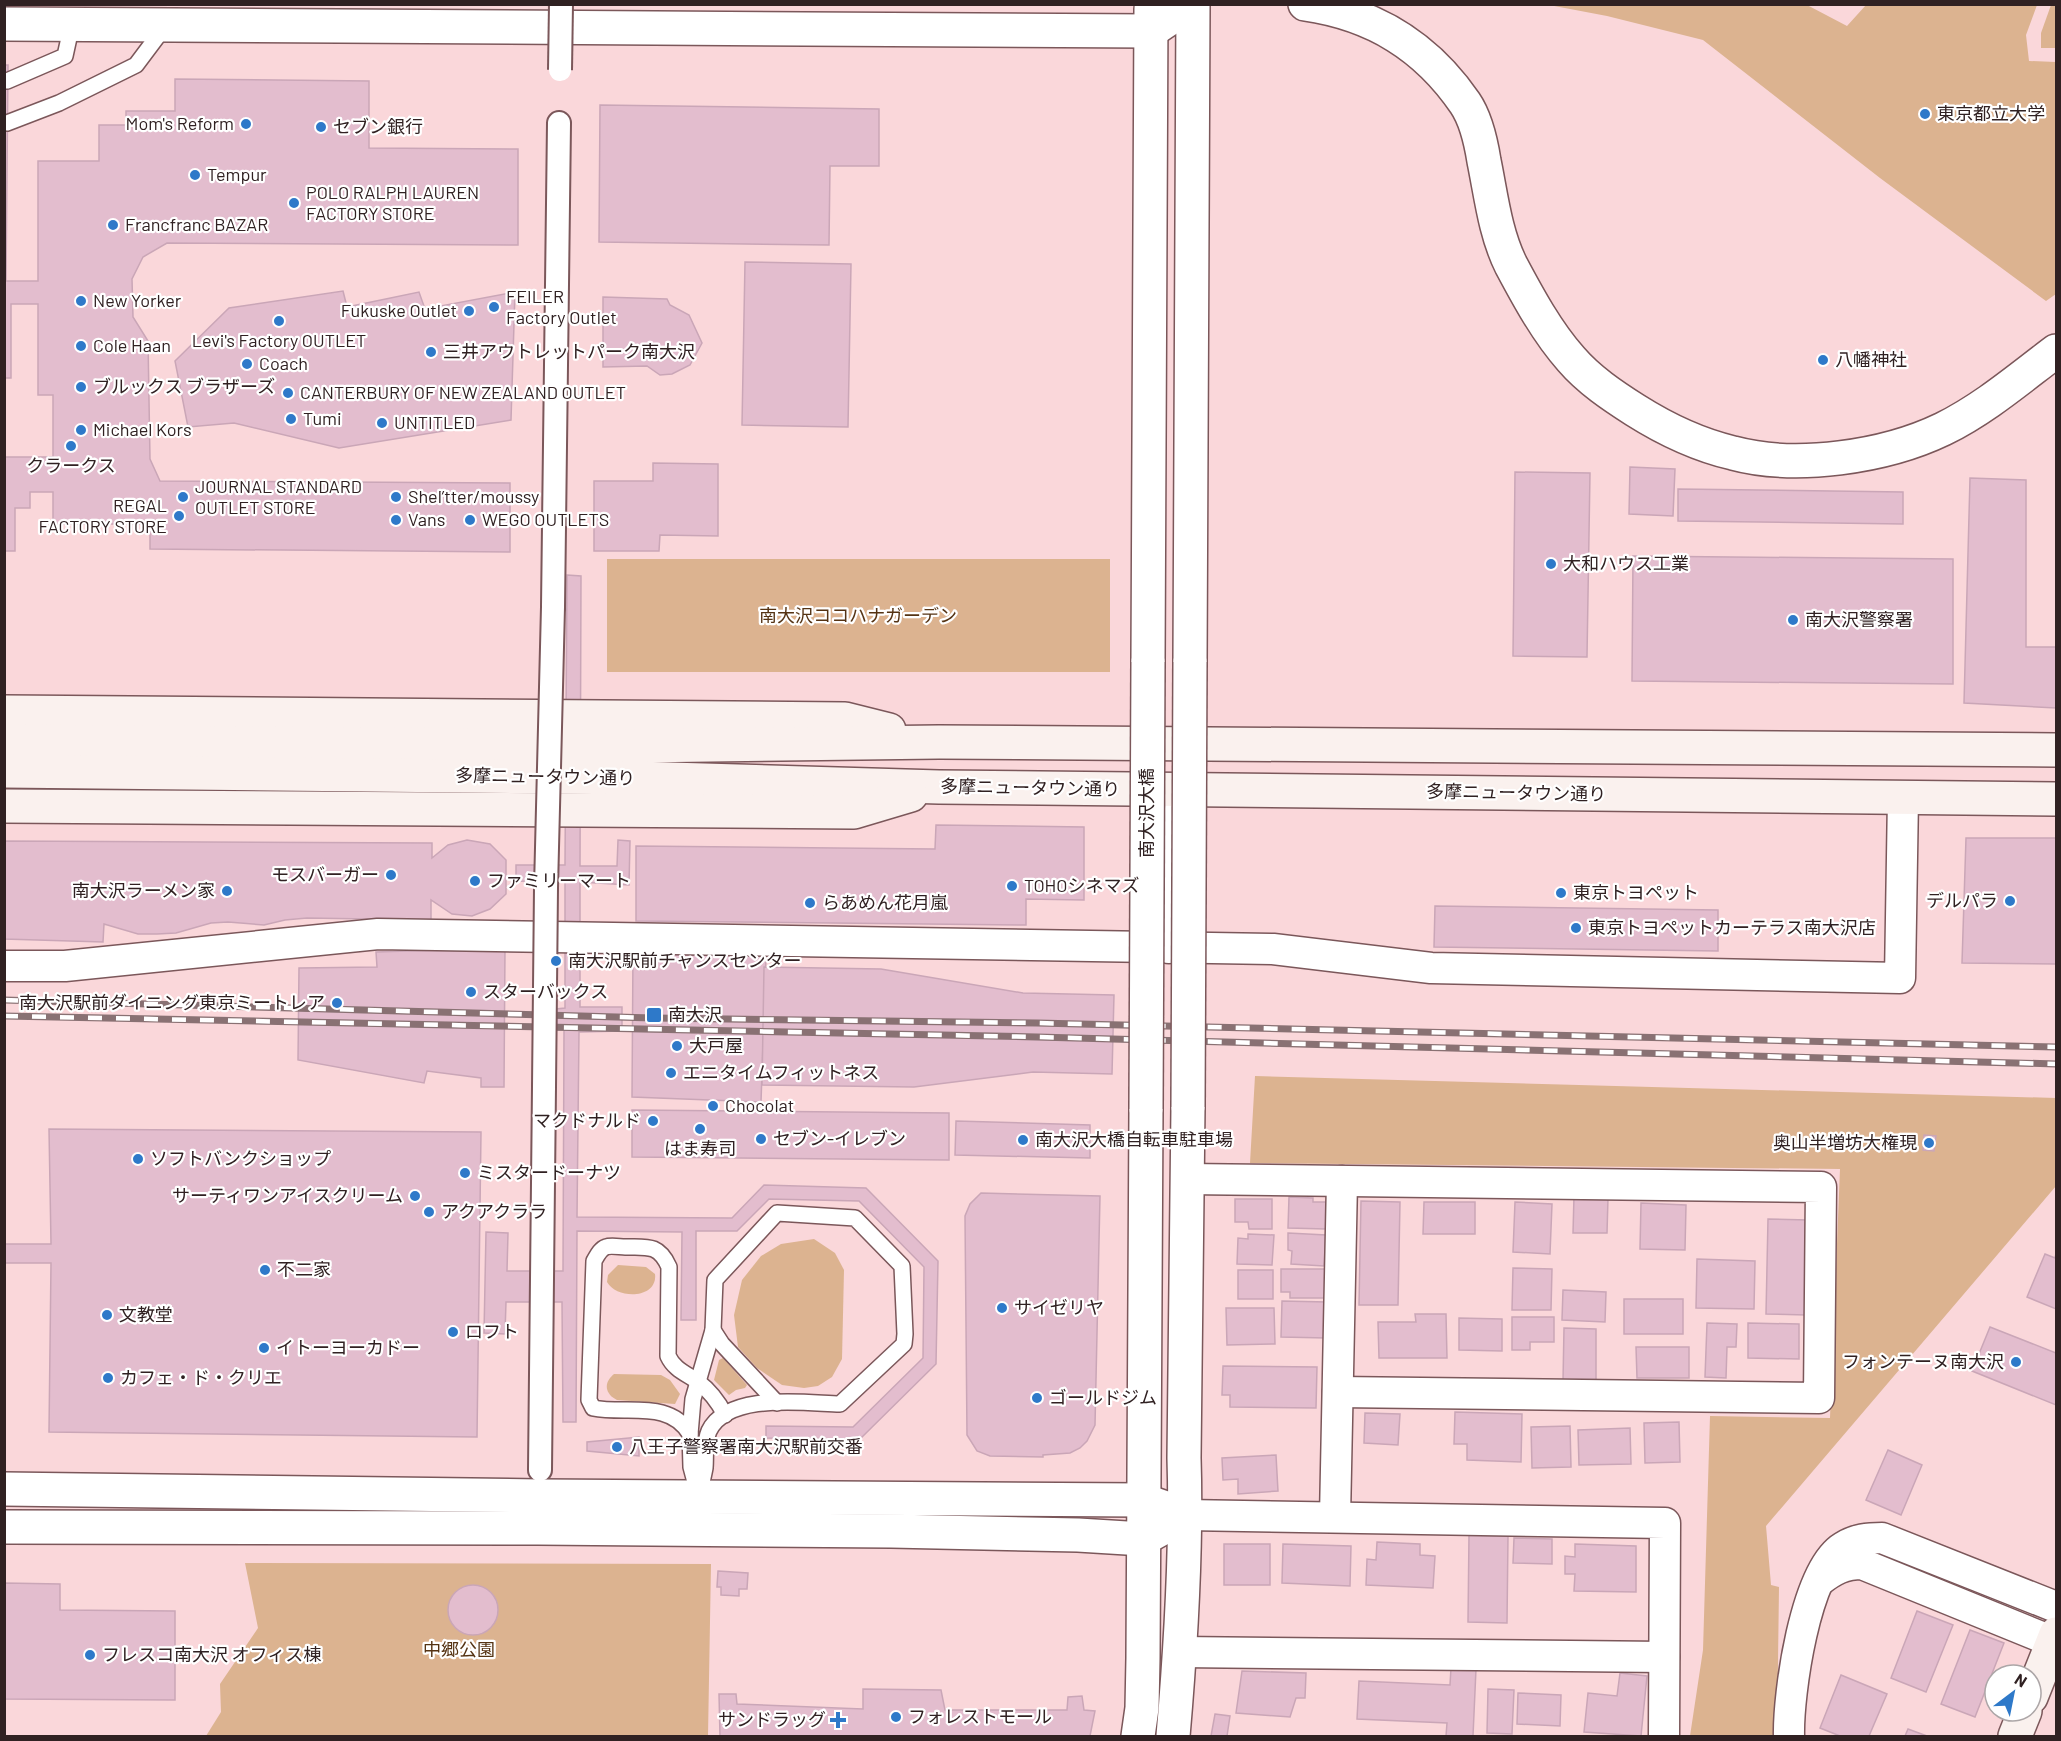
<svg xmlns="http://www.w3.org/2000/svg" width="2061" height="1741" viewBox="0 0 2061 1741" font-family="Barlow,'Noto Sans JP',sans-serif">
	<rect width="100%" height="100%" fill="#fad7da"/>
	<g fill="#dcb390">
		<polygon points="1549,5 1807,5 1847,26 1866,5 2037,5 2026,35 2029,61 2056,62 2056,294 2046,301 1880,178 1703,40 1607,16"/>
		<polygon points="2051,5 2056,5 2056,48 2041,48 2041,33"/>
		<rect x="607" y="559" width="503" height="113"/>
		<polygon points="1255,1076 2056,1098 2056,1186 1766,1526 1771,1585 1779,1587 1777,1736 1690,1736 1703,1650 1710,1416 1830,1418 1840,1169 1250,1163"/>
		<polygon points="814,1239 835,1253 844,1270 842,1359 832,1377 818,1386 804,1388 782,1385 757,1368 738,1347 734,1315 742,1280 761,1256 781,1244"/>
		<path d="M 618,1265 L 646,1267 L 655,1274 C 658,1299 617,1300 607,1282 L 608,1275 Z"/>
		<polygon points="723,1358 747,1385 745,1388 736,1390 729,1395 714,1380 719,1360"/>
		<path d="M 614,1374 L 661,1375 L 670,1380 L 680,1394 L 675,1404 L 617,1400 C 605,1394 603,1383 614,1374 Z"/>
		<polygon points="245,1563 711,1564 708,1736 206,1736 221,1712 220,1684 258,1628"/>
	</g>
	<g fill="#e3bdce" stroke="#caa6b7" stroke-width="1.5">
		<polygon points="4,65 8,65 6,281 38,281 38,161 99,161 99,125 126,125 126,111 175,111 175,79 369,81 369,148 518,149 518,245 167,243 143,257 132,279 133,317 148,341 150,459 160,481 510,483 510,552 150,549 150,524 53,524 53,492 30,492 30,508 15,508 15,551 4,551 4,457 53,457 53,395 38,395 38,304 11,304 11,378 4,378"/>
		<polygon points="600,105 879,109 879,166 830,166 829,245 599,242"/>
		<polygon points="745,262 851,264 848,427 742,425"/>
		<polygon points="343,291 347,307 419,292 425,309 515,292 511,420 339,448 234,423 188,427 175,361 229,308"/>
		<polygon points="603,297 667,299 670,305 689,315 702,343 690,365 672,374 660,375 647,366 603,367"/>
		<polygon points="653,463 718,464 718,536 660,535 659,551 594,551 594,481 653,481"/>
		<polygon points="1630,467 1675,469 1673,516 1629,514"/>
		<polygon points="1515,472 1590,473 1587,657 1513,656"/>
		<polygon points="1970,478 2026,480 2026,647 2056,647 2056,708 1964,703"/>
		<polygon points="1678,489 1903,492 1903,524 1678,521"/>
		<polygon points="1633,556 1953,559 1953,684 1632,681"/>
		<polygon points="567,575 581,576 580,866 617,866 618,840 630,841 629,885 580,882 580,1007 622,1007 622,1031 579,1032 577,1217 732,1218 764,1185 866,1188 938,1261 936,1364 860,1439 766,1438 766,1426 853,1427 923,1358 924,1267 859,1201 769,1199 737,1231 696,1231 696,1320 681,1320 682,1232 577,1231 576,1422 563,1422 562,1302 506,1302 505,1334 484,1333 486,1232 508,1233 507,1271 563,1271 564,1030 557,1030 556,1009 565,1008 565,882 516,881 516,865 565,865"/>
		<polygon points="936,825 1084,827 1084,900 1026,899 1026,925 636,921 636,846 935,849"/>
		<polygon points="1966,838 2056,838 2056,964 1962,963"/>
		<polygon points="467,840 490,844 506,860 506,894 490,909 472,916 452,914 431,900 431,920 307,918 285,920 264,925 228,922 211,923 176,933 157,934 138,934 104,924 103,942 4,939 4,841 432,843 432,858 448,845"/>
		<polygon points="1435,906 1718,910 1718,951 1434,947"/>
		<polygon points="505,948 504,1087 481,1087 481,1078 427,1071 424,1083 298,1060 299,968 377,967 376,952"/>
		<polygon points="633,951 653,954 766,956 761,1102 632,1097"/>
		<polygon points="764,967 881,969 1023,993 1114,995 1112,1074 1033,1072 914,1087 762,1085"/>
		<polygon points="632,1110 949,1113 949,1160 632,1157"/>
		<polygon points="956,1121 1090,1125 1090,1158 955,1155"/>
		<polygon points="49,1129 481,1132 477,1437 49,1432 51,1263 4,1263 4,1244 51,1244"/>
		<polygon points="1924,1135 1936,1136 1934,1151 1923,1150"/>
		<polygon points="981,1193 1100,1196 1095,1425 1087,1441 1080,1448 1070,1453 1043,1455 1043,1457 990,1456 977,1451 967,1435 965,1216 970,1204"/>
		<polygon points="1574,1196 1608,1198 1607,1233 1573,1233"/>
		<polygon points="1289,1197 1313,1198 1313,1202 1327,1202 1326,1229 1288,1228"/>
		<polygon points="1235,1199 1272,1199 1272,1229 1249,1229 1248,1222 1235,1222"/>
		<polygon points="1361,1201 1400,1202 1398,1305 1359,1305"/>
		<polygon points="1424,1202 1475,1202 1475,1234 1423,1234"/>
		<polygon points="1515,1202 1552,1204 1550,1254 1513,1252"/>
		<polygon points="1641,1203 1686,1205 1685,1250 1640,1249"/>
		<polygon points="1768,1219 1808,1220 1806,1315 1766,1314"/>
		<polygon points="1288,1233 1326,1235 1324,1266 1291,1264 1292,1251 1288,1250"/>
		<polygon points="1248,1234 1274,1235 1272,1265 1237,1264 1238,1238 1248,1239"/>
		<polygon points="2045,1254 2055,1258 2056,1254 2056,1309 2027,1297"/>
		<polygon points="1697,1259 1755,1261 1754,1309 1696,1308"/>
		<polygon points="1513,1268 1552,1269 1551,1310 1512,1310"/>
		<polygon points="1281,1269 1327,1269 1327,1298 1290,1298 1290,1292 1281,1292"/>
		<rect x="1238" y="1270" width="35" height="29"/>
		<polygon points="1563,1290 1606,1292 1605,1322 1562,1320"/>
		<rect x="1624" y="1299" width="59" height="35"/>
		<polygon points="1282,1301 1327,1302 1326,1338 1281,1337"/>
		<polygon points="1226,1308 1274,1308 1275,1344 1227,1345"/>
		<polygon points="1415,1314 1446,1314 1447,1358 1379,1358 1378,1322 1416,1322"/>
		<polygon points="1512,1317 1554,1317 1554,1342 1530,1342 1530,1350 1512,1350"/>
		<polygon points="1459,1318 1502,1319 1502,1351 1459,1350"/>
		<polygon points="1707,1323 1737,1324 1736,1347 1727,1347 1726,1378 1705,1377"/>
		<polygon points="1748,1323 1799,1324 1799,1359 1748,1358"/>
		<polygon points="1990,1327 2056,1353 2056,1405 1972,1371"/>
		<polygon points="1564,1328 1596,1329 1596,1381 1563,1381"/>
		<polygon points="1636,1347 1689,1347 1689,1378 1637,1378"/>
		<polygon points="1223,1366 1317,1367 1316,1408 1230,1407 1230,1395 1222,1395"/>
		<polygon points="1455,1412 1522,1414 1521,1462 1467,1460 1467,1444 1454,1444"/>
		<polygon points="1365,1413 1400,1414 1398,1445 1364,1443"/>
		<polygon points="1679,1422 1680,1462 1645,1463 1644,1423"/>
		<polygon points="1570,1426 1571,1467 1532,1468 1531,1427"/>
		<polygon points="1630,1428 1631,1464 1579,1465 1578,1430"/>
		<polygon points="639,1437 639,1456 587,1451 587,1442"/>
		<polygon points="1888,1450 1922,1465 1901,1515 1866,1500"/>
		<polygon points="1276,1455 1278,1491 1238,1494 1238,1479 1223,1480 1222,1458"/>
		<polygon points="1469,1535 1508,1536 1507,1623 1468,1622"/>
		<polygon points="1514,1538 1552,1539 1552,1564 1513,1563"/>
		<polygon points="1377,1542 1420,1544 1420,1555 1435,1556 1433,1588 1366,1585 1367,1559 1376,1560"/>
		<rect x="1224" y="1544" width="46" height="41"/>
		<polygon points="1283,1544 1351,1546 1350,1586 1282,1583"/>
		<polygon points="1575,1544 1636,1546 1636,1592 1574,1591 1575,1574 1565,1574 1565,1556 1575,1557"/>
		<polygon points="718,1571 748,1573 747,1589 739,1589 739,1596 721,1595 721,1587 717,1587"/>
		<polygon points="4,1583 60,1584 60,1610 175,1611 175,1700 4,1699"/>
		<circle cx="473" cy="1610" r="25"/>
		<polygon points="1917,1611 1953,1625 1926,1692 1891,1678"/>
		<polygon points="1970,1630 2004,1643 1975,1717 1941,1704"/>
		<polygon points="1451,1668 1476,1669 1473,1736 1446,1736 1447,1723 1357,1719 1359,1681 1450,1685"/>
		<polygon points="1242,1671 1306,1673 1305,1698 1296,1698 1290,1717 1236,1713"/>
		<polygon points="1620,1673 1647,1676 1641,1736 1584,1732 1588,1693 1617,1696"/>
		<polygon points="1841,1675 1887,1694 1869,1736 1840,1736 1820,1728"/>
		<polygon points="863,1689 941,1690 945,1710 1067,1710 1068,1697 1082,1696 1084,1710 1095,1711 1090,1736 720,1736 719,1694 736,1694 737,1704 863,1709"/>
		<polygon points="1488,1689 1514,1690 1512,1734 1487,1733"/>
		<polygon points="1518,1693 1561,1695 1560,1726 1517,1724"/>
		<polygon points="1215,1714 1230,1716 1227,1736 1211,1736"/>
		<polygon points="1908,1729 1927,1736 1905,1736"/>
	</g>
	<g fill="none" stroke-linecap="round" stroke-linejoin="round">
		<defs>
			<g id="service">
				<polyline points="7,81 65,56 72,24"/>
				<polyline points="7,123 59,103 136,65 166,25"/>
				<polyline points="713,1330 722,1344 777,1403"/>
				<path d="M 690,1434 C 669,1399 627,1415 593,1408 L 589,1400 L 594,1261 C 597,1256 600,1249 606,1247 C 611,1245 620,1247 625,1247 C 647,1247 659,1244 669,1267 L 668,1356 C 674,1369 685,1373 697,1381 C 709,1390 718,1401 725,1415"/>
				<path d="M 699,1497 L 691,1467 L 690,1434 L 693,1399 L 713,1330 L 715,1280 L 777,1213 L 855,1218 L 902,1266 L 905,1334 L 904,1344 L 840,1404 C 804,1403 728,1392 709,1431 C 704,1442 706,1456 705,1468 C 703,1479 700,1489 699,1500"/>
			</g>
			<g id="pedestrian">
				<polyline points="553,607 559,123"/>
				<polyline points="540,1470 544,1087"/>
			</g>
			<g id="minor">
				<polyline points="1169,948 1171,789"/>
				<polyline points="4,966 65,966 378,934 1273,949 1431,968 1900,978 1903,797"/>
				<polyline points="1187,1179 1821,1187 1819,1398 1338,1392"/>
				<polyline points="1186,1515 1665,1523 1664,1736"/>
				<polyline points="1335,1517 1342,1181"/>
				<path d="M 1819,1581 C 1833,1570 1844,1564 1862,1564 L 2056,1643"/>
				<polyline points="1180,1652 1664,1657"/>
				<path d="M 1789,1736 C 1788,1695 1805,1570 1843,1547 C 1856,1539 1868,1538 1882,1538 L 2056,1607"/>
			</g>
			<g id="tertiary">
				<path d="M 1305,4 C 1374,14 1426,46 1465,103 C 1476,119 1481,142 1484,161 C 1491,195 1495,233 1511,265 C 1528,297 1547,332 1571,359 C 1589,380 1613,396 1635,410 C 1665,429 1699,445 1733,453 C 1796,470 1885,457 1943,429 C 1984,409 2020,378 2056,351"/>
				<polyline points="4,24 1151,31 1191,4"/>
				<polyline points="1148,662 1151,9"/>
				<polyline points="1190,662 1193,4"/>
				<polyline points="4,1489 540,1496 1143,1500 1186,1515"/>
				<polyline points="4,1527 538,1528 891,1531 1078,1535 1143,1539 1186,1515"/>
				<polyline points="1138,1736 1142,1708 1143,1658 1146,1109"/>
				<path d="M 1173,1736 C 1181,1644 1187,1551 1184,1458 L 1188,1107"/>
			</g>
			<g id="secondary">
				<polyline points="4,712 845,719 889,730"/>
				<polyline points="4,741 638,746 939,742 2056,750"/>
				<polyline points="4,771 636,778 939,787 2056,799"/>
				<polyline points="4,806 854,812 911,795"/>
				<polyline points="2031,1697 2056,1634"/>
				<polyline points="2015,1736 2025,1711"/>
			</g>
		</defs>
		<use href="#service" stroke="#7b575a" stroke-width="18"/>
		<use href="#pedestrian" stroke="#7b575a" stroke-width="26"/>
		<use href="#minor" stroke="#7b575a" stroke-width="33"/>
		<use href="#tertiary" stroke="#7b575a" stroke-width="36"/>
		<use href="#secondary" stroke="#7b575a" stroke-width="36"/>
		<use href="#service" stroke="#fff" stroke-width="15"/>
		<use href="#pedestrian" stroke="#fff" stroke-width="22"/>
		<use href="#minor" stroke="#fff" stroke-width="30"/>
		<use href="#tertiary" stroke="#fff" stroke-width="33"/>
		<use href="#secondary" stroke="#faf1ee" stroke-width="33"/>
		<defs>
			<g id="rail">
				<polyline points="4,1000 653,1018 1037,1023 2056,1047"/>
				<polyline points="4,1016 1037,1037 2056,1064"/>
			</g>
		</defs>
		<use href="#rail" stroke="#897173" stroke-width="7"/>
		<use href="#rail" stroke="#fff" stroke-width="4.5" stroke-dasharray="14" stroke-linecap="butt"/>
		<defs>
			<g id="pedestrian-bridge">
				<polyline points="560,70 561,4"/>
				<polyline points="544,1087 546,888 553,607"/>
			</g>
			<g id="tertiary-bridge">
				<polyline points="1188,1107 1190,662"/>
				<polyline points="1146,1109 1148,662"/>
			</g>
		</defs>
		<use href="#pedestrian-bridge" stroke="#7b575a" stroke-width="26" stroke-linecap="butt"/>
		<use href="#tertiary-bridge" stroke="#7b575a" stroke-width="36" stroke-linecap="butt"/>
		<use href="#pedestrian-bridge" stroke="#fff" stroke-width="22"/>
		<use href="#tertiary-bridge" stroke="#fff" stroke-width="33"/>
	</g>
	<g fill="#2e79c9" stroke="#fff" stroke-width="2">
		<circle cx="1925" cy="114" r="6"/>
		<circle cx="246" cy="124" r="6"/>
		<circle cx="321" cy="127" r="6"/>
		<circle cx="195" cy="175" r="6"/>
		<circle cx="294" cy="203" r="6"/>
		<circle cx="113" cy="225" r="6"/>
		<circle cx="81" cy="301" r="6"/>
		<circle cx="494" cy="307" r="6"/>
		<circle cx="469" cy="311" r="6"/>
		<circle cx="279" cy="321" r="6"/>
		<circle cx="81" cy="346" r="6"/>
		<circle cx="431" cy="352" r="6"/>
		<circle cx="1823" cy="360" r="6"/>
		<circle cx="247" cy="364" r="6"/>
		<circle cx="81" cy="387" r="6"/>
		<circle cx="288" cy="393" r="6"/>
		<circle cx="291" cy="419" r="6"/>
		<circle cx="382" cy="423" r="6"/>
		<circle cx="81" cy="430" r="6"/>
		<circle cx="71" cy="446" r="6"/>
		<circle cx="183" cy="497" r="6"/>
		<circle cx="396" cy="497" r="6"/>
		<circle cx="179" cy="516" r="6"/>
		<circle cx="396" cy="520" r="6"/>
		<circle cx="470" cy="520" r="6"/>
		<circle cx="1551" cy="564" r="6"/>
		<circle cx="1793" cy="620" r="6"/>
		<circle cx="391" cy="875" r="6"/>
		<circle cx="475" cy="881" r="6"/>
		<circle cx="1012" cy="886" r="6"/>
		<circle cx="227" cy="891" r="6"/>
		<circle cx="1561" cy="893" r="6"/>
		<circle cx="2010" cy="901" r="6"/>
		<circle cx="810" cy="903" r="6"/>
		<circle cx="1576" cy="928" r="6"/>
		<circle cx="556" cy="961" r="6"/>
		<circle cx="471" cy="992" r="6"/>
		<circle cx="337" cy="1003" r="6"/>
		<rect x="646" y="1007" width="16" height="16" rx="3"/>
		<circle cx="677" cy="1046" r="6"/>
		<circle cx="671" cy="1073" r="6"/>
		<circle cx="713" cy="1106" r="6"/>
		<circle cx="653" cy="1121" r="6"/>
		<circle cx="700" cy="1129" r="6"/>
		<circle cx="761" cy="1139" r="6"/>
		<circle cx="1023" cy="1140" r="6"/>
		<circle cx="1929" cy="1143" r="6"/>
		<circle cx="138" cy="1159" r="6"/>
		<circle cx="465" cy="1173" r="6"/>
		<circle cx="415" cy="1196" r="6"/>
		<circle cx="429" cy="1212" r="6"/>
		<circle cx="265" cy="1270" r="6"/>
		<circle cx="1002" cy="1308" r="6"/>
		<circle cx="107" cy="1315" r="6"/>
		<circle cx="453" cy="1332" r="6"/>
		<circle cx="264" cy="1348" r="6"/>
		<circle cx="2016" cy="1362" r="6"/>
		<circle cx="108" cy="1378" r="6"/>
		<circle cx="1037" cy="1398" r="6"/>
		<circle cx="617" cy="1447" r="6"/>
		<circle cx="90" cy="1655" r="6"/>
		<circle cx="896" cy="1717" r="6"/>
		<path d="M835 1711h6v6h6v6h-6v6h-6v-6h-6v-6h6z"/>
	</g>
	<g text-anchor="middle" stroke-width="4.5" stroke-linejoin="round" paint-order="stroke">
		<g font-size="18" fill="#302122" stroke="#fff" text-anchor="start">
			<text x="1937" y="120">東京都立大学</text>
			<text x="234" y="130" text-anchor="end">Mom's Reform</text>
			<text x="333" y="133">セブン銀行</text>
			<text x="207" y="181">Tempur</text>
			<text x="306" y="199">POLO RALPH LAUREN<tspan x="306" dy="21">FACTORY STORE</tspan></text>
			<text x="125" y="231">Francfranc BAZAR</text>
			<text x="506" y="303">FEILER<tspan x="506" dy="21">Factory Outlet</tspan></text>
			<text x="93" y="307">New Yorker</text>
			<text x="457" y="317" text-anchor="end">Fukuske Outlet</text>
			<text x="279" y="347" text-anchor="middle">Levi's Factory OUTLET</text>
			<text x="93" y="352">Cole Haan</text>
			<text x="443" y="358">三井アウトレットパーク南大沢</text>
			<text x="1835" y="366">八幡神社</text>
			<text x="259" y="370">Coach</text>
			<text x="93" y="393">ブルックス ブラザーズ</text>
			<text x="300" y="399">CANTERBURY OF NEW ZEALAND OUTLET</text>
			<text x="303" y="425">Tumi</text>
			<text x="394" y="429">UNTITLED</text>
			<text x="93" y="436">Michael Kors</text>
			<text x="71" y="472" text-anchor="middle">クラークス</text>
			<text x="195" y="493">JOURNAL STANDARD<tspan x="195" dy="21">OUTLET STORE</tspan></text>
			<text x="408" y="503">Shel’tter/moussy</text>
			<text x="167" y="512" text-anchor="end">REGAL<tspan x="167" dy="21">FACTORY STORE</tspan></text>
			<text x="408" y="526">Vans</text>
			<text x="482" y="526">WEGO OUTLETS</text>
			<text x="1563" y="570">大和ハウス工業</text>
			<text x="1805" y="626">南大沢警察署</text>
			<text x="379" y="881" text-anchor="end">モスバーガー</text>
			<text x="487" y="887">ファミリーマート</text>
			<text x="1024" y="892">TOHOシネマズ</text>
			<text x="215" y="897" text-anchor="end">南大沢ラーメン家</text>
			<text x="1573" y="899">東京トヨペット</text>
			<text x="1998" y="907" text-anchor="end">デルパラ</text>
			<text x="822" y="909">らあめん花月嵐</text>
			<text x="1588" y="934">東京トヨペットカーテラス南大沢店</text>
			<text x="568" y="967">南大沢駅前チャンスセンター</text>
			<text x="483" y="998">スターバックス</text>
			<text x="325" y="1009" text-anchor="end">南大沢駅前ダイニング東京ミートレア</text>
			<text x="668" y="1021">南大沢</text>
			<text x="689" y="1052">大戸屋</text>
			<text x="683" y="1079">エニタイムフィットネス</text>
			<text x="725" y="1112">Chocolat</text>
			<text x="641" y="1127" text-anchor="end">マクドナルド</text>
			<text x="773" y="1145">セブン-イレブン</text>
			<text x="1035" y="1146">南大沢大橋自転車駐車場</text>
			<text x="1917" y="1149" text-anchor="end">奥山半増坊大権現</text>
			<text x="700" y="1155" text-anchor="middle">はま寿司</text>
			<text x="150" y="1165">ソフトバンクショップ</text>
			<text x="477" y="1179">ミスタードーナツ</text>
			<text x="403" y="1202" text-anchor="end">サーティワンアイスクリーム</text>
			<text x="441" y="1218">アクアクララ</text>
			<text x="277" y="1276">不二家</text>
			<text x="1014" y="1314">サイゼリヤ</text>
			<text x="119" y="1321">文教堂</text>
			<text x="465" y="1338">ロフト</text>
			<text x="276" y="1354">イトーヨーカドー</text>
			<text x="2004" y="1368" text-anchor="end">フォンテーヌ南大沢</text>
			<text x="120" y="1384">カフェ・ド・クリエ</text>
			<text x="1049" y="1404">ゴールドジム</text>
			<text x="629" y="1453">八王子警察署南大沢駅前交番</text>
			<text x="102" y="1661">フレスコ南大沢 オフィス棟</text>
			<text x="908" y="1723">フォレストモール</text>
			<text x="826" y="1726" text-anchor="end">サンドラッグ</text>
		</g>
		<g font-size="18" fill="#553313" stroke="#fff">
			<text x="858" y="622">南大沢ココハナガーデン</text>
			<text x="459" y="1656">中郷公園</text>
		</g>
		<g font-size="18" fill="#302122" stroke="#fff">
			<text transform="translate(545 777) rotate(1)" y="6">多摩ニュータウン通り</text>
			<text transform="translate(1030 788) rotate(1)" y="6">多摩ニュータウン通り</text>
			<text transform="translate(1516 793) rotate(1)" y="6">多摩ニュータウン通り</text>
			<text transform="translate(1147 813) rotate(-90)" y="6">南大沢大橋</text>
		</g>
	</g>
	<rect width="2061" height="1741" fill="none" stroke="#302122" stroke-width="12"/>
	<g transform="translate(2013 1693) rotate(32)"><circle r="28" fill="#ffffff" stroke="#aca6a7" stroke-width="1.5"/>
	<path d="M0-4.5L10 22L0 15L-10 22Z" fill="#2e79c9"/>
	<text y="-9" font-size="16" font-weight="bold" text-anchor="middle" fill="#302122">N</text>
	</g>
</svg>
